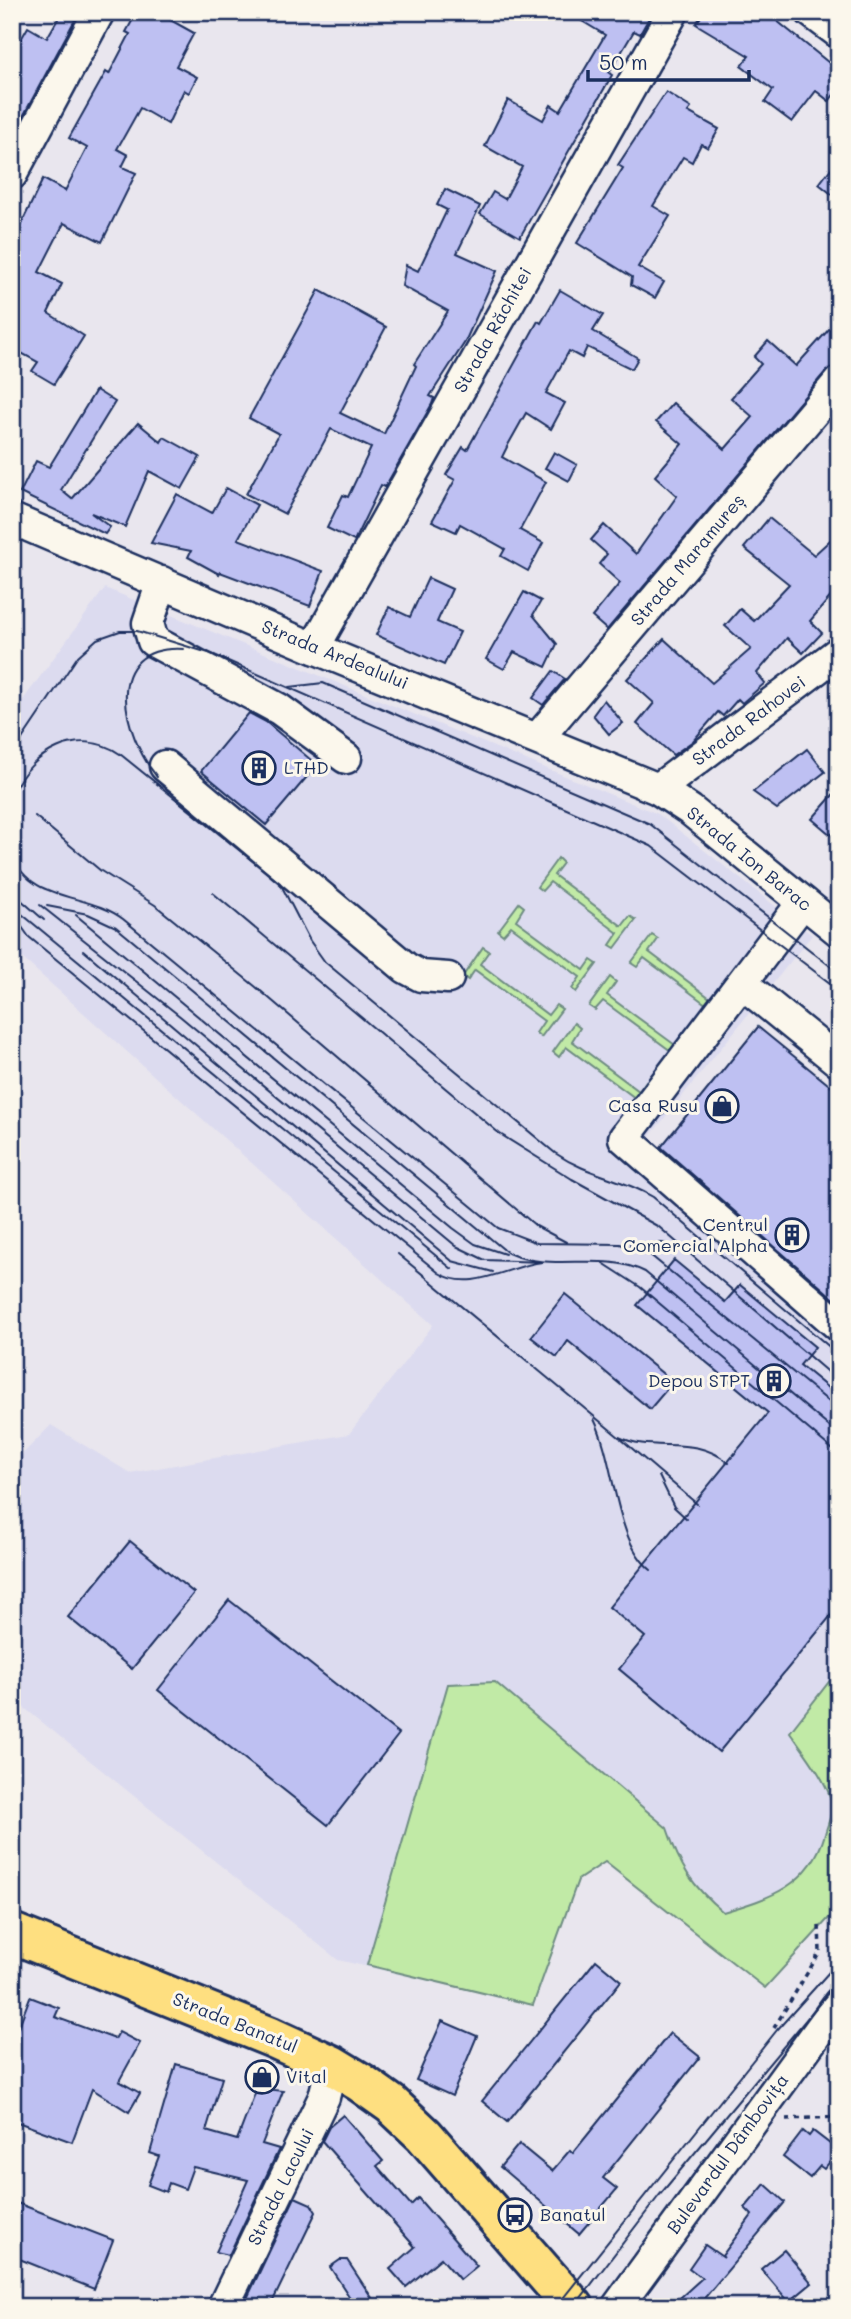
<svg xmlns="http://www.w3.org/2000/svg" width="851" height="2319" viewBox="0 0 851 2319" font-family="Mali,sans-serif">
	<rect width="100%" height="100%" fill="#e9e6ee"/>
	<filter id="ink" filterUnits="userSpaceOnUse"><feTurbulence type="fractalNoise" baseFrequency=".0143" numOctaves="2"/><feDisplacementMap in="SourceGraphic" scale="14" xChannelSelector="R" yChannelSelector="G"/><feConvolveMatrix kernelMatrix="1 2 1 2 8 2 1 2 1" color-interpolation-filters="sRGB"/></filter>
	<g filter="url(#ink)">
		<polygon fill="#dcdbef" points="105,588 658,814 812,935 630,1161 839,1335 839,1907 765,1988 605,1862 578,1880 533,2005 338,1960 12,1698 12,1465 51,1425 130,1473 349,1434 433,1325 12,949 12,715"/>
		<g fill="#c1eaa6" stroke="#6e8c82" stroke-width="2">
			<polygon points="558,858 563,863 554,875 622,926 630,916 636,920 615,948 610,945 618,933 550,882 542,891 537,887"/>
			<polygon points="519,903 524,907 516,920 584,970 591,960 597,964 576,992 572,989 580,977 511,926 503,935 498,931"/>
			<polygon points="652,935 658,939 649,952 710,998 718,988 723,992 707,1005 644,958 637,967 631,963"/>
			<polygon points="483,947 489,951 480,964 548,1015 556,1005 562,1009 541,1037 536,1033 544,1021 475,970 468,980 463,976"/>
			<polygon points="610,977 616,982 607,995 675,1045 683,1035 688,1039 671,1051 603,1001 595,1010 589,1006"/>
			<polygon points="574,1023 580,1028 572,1041 639,1091 646,1081 653,1085 632,1114 626,1110 635,1098 566,1047 559,1057 553,1052"/>
			<path d="M 839,1669 L 839,1907 L 765,1988 L 605,1862 L 578,1880 L 533,2005 L 367,1965 L 448,1684 L 495,1682 L 667,1828 C 680,1867 692,1886 723,1912 C 770,1898 810,1886 825,1834 C 827,1826 832,1815 832,1807 C 832,1787 802,1749 790,1732 Z"/>
		</g>
		<g fill="#bec0f2" stroke="#1b2f5e" stroke-width="2">
			<polygon points="62,12 77,16 12,137 12,90 19,78 12,74 12,55 28,27 47,38"/>
			<polygon points="137,12 156,12 194,33 176,66 197,77 189,93 184,90 168,124 140,108 117,149 128,155 122,167 136,173 102,242 64,223 39,272 62,284 48,313 84,336 54,384 32,371 38,362 12,348 12,243 43,179 65,191 87,148 69,138 106,72 109,74 130,34 126,32"/>
			<polygon points="567,12 643,12 650,16 640,34 634,31 609,73 612,75 520,237 480,214 493,192 505,199 522,167 485,146 508,100 543,120 551,105 560,111 605,35"/>
			<polygon points="704,12 766,12 839,71 839,88 829,101 816,91 792,122 765,102 773,90 741,66 749,56 696,24"/>
			<polygon points="666,92 691,108 688,112 719,129 708,148 701,144 692,162 683,157 653,206 670,216 638,267 664,282 655,298 631,285 632,277 577,243 623,168 618,165"/>
			<polygon points="839,158 839,200 819,184"/>
			<polygon points="445,189 480,206 457,253 497,271 465,342 430,396 434,398 432,404 385,487 381,485 354,541 327,528 343,495 348,497 371,448 331,429 285,514 246,494 279,434 249,418 319,290 386,327 340,413 384,434 416,366 414,364 448,311 402,286 406,265 418,271 447,210 437,205"/>
			<polygon points="560,290 603,315 593,331 638,358 632,369 587,347 582,358 569,351 546,393 565,403 551,429 526,413 508,445 502,457 546,482 520,530 543,543 528,571 501,556 505,549 460,524 456,532 432,521 455,480 446,475 463,447 467,450 538,321 541,323"/>
			<polygon points="839,318 839,365 826,371 607,630 592,617 620,583 599,564 607,554 591,540 604,525 636,554 677,496 655,476 682,444 656,422 673,403 725,449 753,417 731,398 761,364 754,357 768,341 796,366"/>
			<polygon points="96,390 115,402 61,490 72,499 138,423 161,442 164,437 200,457 182,489 149,471 125,527 91,513 110,527 105,534 20,493 36,461 49,467"/>
			<polygon points="554,452 577,465 569,481 545,468"/>
			<polygon points="226,488 257,505 238,539 323,571 310,606 220,572 219,574 188,557 191,551 151,543 177,494 212,513"/>
			<polygon points="769,518 814,555 839,532 839,587 810,621 822,633 803,653 787,638 757,673 765,683 742,703 738,699 723,716 718,712 693,741 673,755 637,724 654,703 627,679 664,639 712,683 751,649 725,626 740,609 754,621 789,584 744,548"/>
			<polygon points="428,578 452,589 437,622 460,632 444,665 376,635 389,607 410,617"/>
			<polygon points="524,592 541,601 533,615 557,644 546,667 514,652 504,669 486,659"/>
			<polygon points="553,671 565,679 543,705 533,698"/>
			<polygon points="604,700 623,723 609,734 593,715"/>
			<polygon points="249,713 266,722 317,765 266,825 201,771"/>
			<polygon points="807,749 825,772 777,809 753,792"/>
			<polygon points="839,788 839,825 831,835 812,819"/>
			<polygon points="758,1027 839,1093 839,1303 661,1147"/>
			<polygon points="674,1260 725,1302 740,1285 815,1347 800,1365 839,1397 839,1606 719,1752 619,1669 645,1637 609,1607 768,1413 637,1305"/>
			<polygon points="565,1294 673,1382 650,1409 568,1341 557,1357 531,1337"/>
			<polygon points="130,1541 194,1593 132,1669 68,1617"/>
			<polygon points="229,1600 399,1734 328,1825 158,1690"/>
			<polygon points="596,1960 621,1981 507,2122 482,2101"/>
			<polygon points="30,1997 59,2008 55,2017 115,2039 119,2032 140,2043 119,2081 140,2093 129,2112 92,2089 72,2142 12,2120 12,2044"/>
			<polygon points="442,2021 477,2036 452,2096 416,2080"/>
			<polygon points="670,2033 700,2057 603,2178 617,2189 579,2234 500,2167 519,2144 552,2171 570,2150 573,2153"/>
			<polygon points="176,2064 222,2078 206,2131 237,2140 257,2088 283,2091 262,2144 279,2149 229,2255 216,2252 248,2180 193,2167 185,2189 169,2183 166,2192 148,2185 159,2156 150,2153"/>
			<polygon points="343,2115 383,2161 377,2166 411,2205 418,2198 477,2266 460,2280 441,2258 406,2287 390,2269 415,2247 322,2141 329,2127"/>
			<polygon points="803,2131 809,2136 813,2131 839,2151 824,2169 820,2166 810,2178 783,2157"/>
			<polygon points="765,2184 785,2202 697,2307 670,2307 702,2278 689,2268 705,2245 724,2258 722,2256 752,2215 745,2208"/>
			<polygon points="295,2197 311,2204 316,2212 270,2307 243,2307"/>
			<polygon points="12,2201 113,2240 94,2289 12,2256"/>
			<polygon points="784,2250 812,2283 789,2302 761,2269"/>
			<polygon points="340,2260 347,2260 378,2307 356,2307 330,2267"/>
		</g>
		<g fill="none" stroke-linecap="round" stroke-linejoin="round">
			<defs>
				<g id="minor">
					<polyline points="811,12 839,33"/>
					<polyline points="12,174 99,12"/>
					<polyline points="12,519 314,648 658,789 690,810 839,931"/>
					<polyline points="162,582 148,623 153,641 279,709 346,758"/>
					<polyline points="314,648 673,12"/>
					<polyline points="538,738 839,382"/>
					<polyline points="165,766 406,968 421,976 448,978"/>
					<polyline points="658,789 839,652"/>
					<polyline points="803,902 624,1138 839,1326"/>
					<polyline points="743,984 839,1062"/>
					<polyline points="223,2307 324,2097 332,2065"/>
					<polyline points="617,2307 839,2003"/>
				</g>
				<polyline id="major" points="12,1933 271,2037 332,2065 360,2082 391,2104 424,2135 574,2307"/>
			</defs>
			<use href="#minor" stroke="#1b2f5e" stroke-width="35"/>
			<use href="#major" stroke="#1b2f5e" stroke-width="44"/>
			<g stroke="#1b2f5e" stroke-width="3.5" stroke-dasharray="5 5" stroke-linecap="butt">
				<polyline points="774,2028 820,1952 819,1925"/>
				<polyline points="786,2119 839,2117"/>
			</g>
			<use href="#minor" stroke="#fbf7ec" stroke-width="30"/>
			<use href="#major" stroke="#fedf80" stroke-width="38"/>
			<g stroke="#1b2f5e" stroke-width="2">
				<polyline points="290,687 323,683 650,824 839,973"/>
				<polyline points="12,754 78,656 97,639 120,631 137,631 212,654 651,846 839,990"/>
				<path d="M 157,777 C 123,735 99,644 184,649"/>
				<path d="M 12,794 C 31,752 78,726 120,754 L 280,883 L 310,941 L 325,962 L 555,1153 C 589,1176 620,1177 653,1197 L 839,1355"/>
				<polyline points="35,816 101,871 155,905 256,987 536,1226 566,1242"/>
				<path d="M 12,854 C 29,903 88,892 123,919 L 498,1228 L 537,1243 L 620,1244 L 649,1254 L 839,1410"/>
				<polyline points="12,892 44,920"/>
				<polyline points="213,893 500,1134 572,1179 659,1227 839,1382"/>
				<polyline points="12,906 452,1269"/>
				<path d="M 47,906 L 88,914 L 116,927 L 508,1253 C 552,1273 601,1250 645,1272 L 839,1435"/>
				<path d="M 12,913 L 29,937 L 439,1273 C 471,1293 508,1266 542,1262 L 485,1260 L 456,1246 L 181,1017 L 40,905"/>
				<polyline points="76,915 453,1228 475,1244 505,1254"/>
				<polyline points="83,950 452,1261 493,1272"/>
				<polyline points="630,1244 662,1243 678,1247"/>
				<path d="M 398,1254 L 619,1437 C 654,1454 693,1433 729,1463"/>
				<polyline points="603,1263 640,1287 839,1455"/>
				<path d="M 594,1419 C 616,1464 614,1540 651,1570"/>
				<polyline points="621,1439 697,1504"/>
				<polyline points="659,1476 674,1507 687,1519"/>
				<polyline points="556,2307 777,2030 839,1961"/>
				<polyline points="574,2307 658,2197 839,1980"/>
			</g>
		</g>
	</g>
	<defs>
		<symbol id="building-ring" viewBox="-11 -11 22 22"><circle r="9.5" fill="#fbf7ec" stroke="#1b2f5e" stroke-width="1.5"/><path d="M-4-6H4V6H1V3H-1V6H-4ZM-2.5-4.3h1.7v1.8h-1.7ZM.8-4.3h1.7v1.8H.8ZM-2.5-1h1.7V.8h-1.7ZM.8-1h1.7V.8H.8Z" fill="#1b2f5e"/></symbol>
		<symbol id="shop-ring" viewBox="-11 -11 22 22"><circle r="9.5" fill="#fbf7ec" stroke="#1b2f5e" stroke-width="1.5"/><path d="M-5-2.5h2.3a2.7 3.5 0 0 1 5.4 0H5L5.5 6h-11ZM-1.5-2.5h3a1.5 2.3 0 0 0-3 0Z" fill="#1b2f5e"/></symbol>
		<symbol id="bus-ring" viewBox="-11 -11 22 22"><circle r="9.5" fill="#fbf7ec" stroke="#1b2f5e" stroke-width="1.5"/><path d="M-5-6H5V4H4V6H2V4H-2V6H-4V4H-5ZM-3.5-4V0h7V-4ZM-3.5 1.2v1.5H-2V1.2ZM2 1.2v1.5H3.5V1.2Z" fill="#1b2f5e"/></symbol>
	</defs>
	<g fill-rule="evenodd">
		<use href="#building-ring" x="240" y="749" width="38" height="38"/>
		<use href="#shop-ring" x="703" y="1087" width="38" height="38"/>
		<use href="#building-ring" x="773" y="1216" width="38" height="38"/>
		<use href="#building-ring" x="755" y="1362" width="38" height="38"/>
		<use href="#shop-ring" x="243" y="2058" width="38" height="38"/>
		<use href="#bus-ring" x="496" y="2196" width="38" height="38"/>
	</g>
	<g text-anchor="middle" stroke-width="6" stroke-linejoin="round" paint-order="stroke">
		<g font-size="18" fill="#1b2f5e" stroke="#fbf7ec">
			<text transform="translate(493 330) rotate(-61)" y="6">Strada Răchitei</text>
			<text transform="translate(688 560) rotate(-50)" y="6">Strada Maramureș</text>
			<text transform="translate(335 655) rotate(22)" y="6">Strada Ardealului</text>
			<text transform="translate(749 721) rotate(-37)" y="6">Strada Rahovei</text>
			<text transform="translate(749 859) rotate(39)" y="6">Strada Ion Barac</text>
			<text transform="translate(235 2023) rotate(22)" y="6">Strada Banatul</text>
			<text transform="translate(728 2154) rotate(-54)" y="6">Bulevardul Dâmbovița</text>
			<text transform="translate(281 2187) rotate(-64)" y="6">Strada Lacului</text>
		</g>
		<g font-size="18" fill="#1b2f5e" stroke="#fbf7ec" text-anchor="start">
			<text x="284" y="774">LTHD</text>
			<text x="698" y="1112" text-anchor="end">Casa Rusu</text>
			<text x="768" y="1231" text-anchor="end">Centrul<tspan x="768" dy="21">Comercial Alpha</tspan></text>
			<text x="750" y="1387" text-anchor="end">Depou STPT</text>
			<text x="286" y="2083">Vital</text>
			<text x="540" y="2221">Banatul</text>
		</g>
	</g>
	<rect width="851" height="2319" fill="none" stroke="#fbf7ec" stroke-width="42"/>
	<rect x="21" y="21" width="809" height="2277" fill="none" stroke="#1b2f5e" stroke-width="2.5" filter="url(#ink)"/>
	<path d="M588 70v10h161v-10" fill="none" stroke="#1b2f5e" stroke-width="3.5"/>
	<text x="599" y="70" font-size="21" fill="#1b2f5e" stroke="#fbf7ec" stroke-width="5" paint-order="stroke">50 m</text>
</svg>
